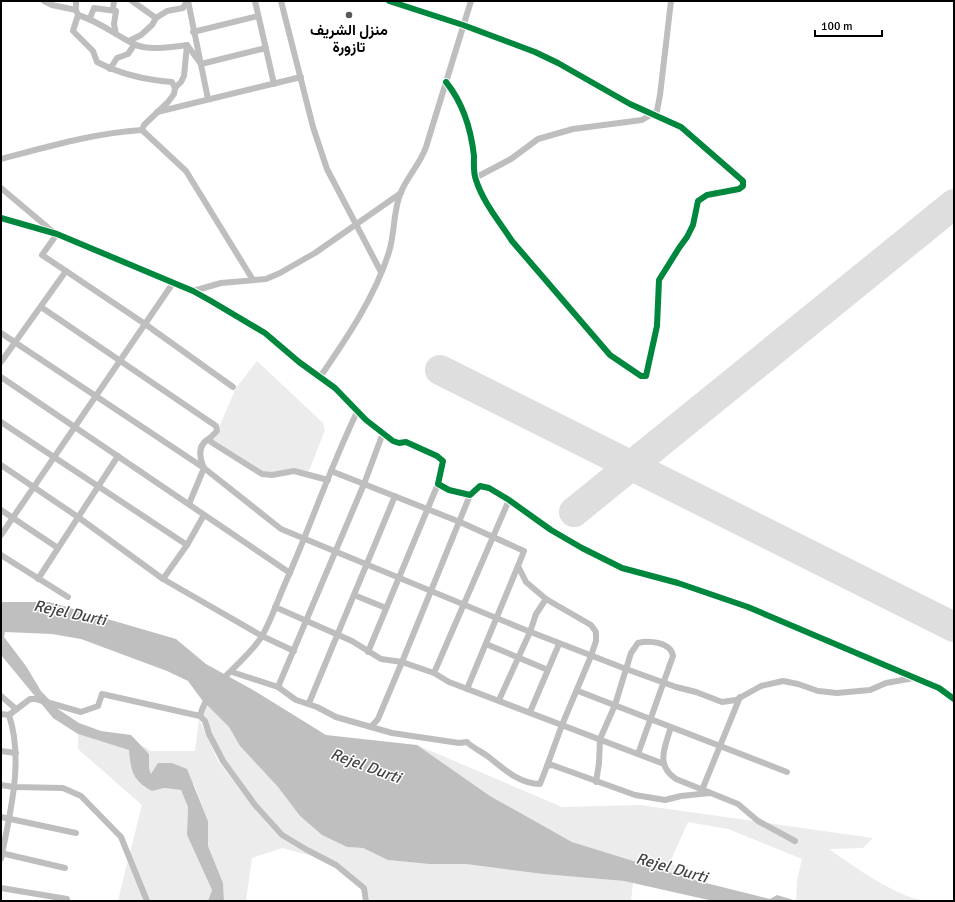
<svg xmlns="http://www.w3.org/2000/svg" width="955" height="902" viewBox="0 0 955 902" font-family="Signika,Vazirmatn,sans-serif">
	<rect width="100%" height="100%" fill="#fff"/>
	<g fill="#ececec">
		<polygon points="257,361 323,423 325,430 309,471 290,469 265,474 213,441 236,388"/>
		<polygon points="206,704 229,727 240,746 278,787 300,816 322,835 347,847 363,848 389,860 429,864 466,864 543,874 624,881 633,883 631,901 370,901 366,886 283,833 256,804 224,760 202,716"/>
		<polygon points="199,719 218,761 253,807 279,837 309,855 282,848 252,858 246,901 224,901 223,883 208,846 208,821 194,784 151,774 149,768 149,754 140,744 151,751 195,751"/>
		<path d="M 78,734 L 130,750 C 131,771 132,780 152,791 L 163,788 L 181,790 L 188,807 L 187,835 L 212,890 L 208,901 L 150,901 L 130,853 L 142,805 L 78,749 Z"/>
		<path d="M 417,745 L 562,807 L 640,805 L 873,838 L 863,848 L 829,849 C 858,869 890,893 924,901 L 796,901 L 797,880 L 802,859 L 728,829 L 688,822 L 670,862 L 698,881 L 572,842 L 490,796 Z"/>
		<polygon points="128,860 145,901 118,901"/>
	</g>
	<path fill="#bfbfbf" d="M 1,602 L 49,602 L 176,639 L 206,664 L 253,690 L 326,735 L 417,745 L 490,796 L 572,842 L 698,881 L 770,899 L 777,895 L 797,901 L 713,901 L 624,881 L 543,874 L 466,864 L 429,864 L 388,860 L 363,848 L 347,847 L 322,835 L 300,816 L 278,787 L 240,746 L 229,727 L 202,700 L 188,681 L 167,671 L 81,639 L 52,634 L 5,632 L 4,637 L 26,666 L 41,691 L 58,709 L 79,723 L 101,731 L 131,735 L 149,754 L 149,768 L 151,774 L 158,763 L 172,763 L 187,769 L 208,821 L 208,846 L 223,883 L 224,901 L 208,901 L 212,890 L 187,835 L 188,807 L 181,790 L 164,788 L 152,791 C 132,780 131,771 129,750 L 78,734 L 53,718 L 1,655 Z"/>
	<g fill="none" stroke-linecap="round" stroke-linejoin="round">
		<g stroke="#dedede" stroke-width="30">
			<polyline points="440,370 954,627"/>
			<polyline points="574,512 954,204"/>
		</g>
		<g stroke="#bebebe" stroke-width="6">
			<polyline points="44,1 52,5 76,10"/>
			<path d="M 76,1 L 76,10 L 78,15 L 73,31 L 93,51 L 97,62 C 122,75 145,80 172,82 L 175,88"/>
			<polyline points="132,1 156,18"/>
			<polyline points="188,1 208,99"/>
			<polyline points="255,1 274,84"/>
			<polyline points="281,1 313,127 327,169 381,272"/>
			<path d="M 389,1 L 463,25 L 535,52 L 558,63 L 630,104 L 681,127 L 743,181 L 743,186 L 739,189 L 707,195 L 698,201 L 693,225 L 687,237 L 679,248 L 659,280 L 657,326 L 646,376 L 641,376 L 610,355 L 512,241 C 499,221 483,202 476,180 C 473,172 474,164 474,156 C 471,129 463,103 446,82"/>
			<polyline points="113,9 114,1"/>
			<path d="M 78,15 C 99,21 115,35 134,44 C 147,51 172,47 187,45 L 201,64 L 266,48"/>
			<polyline points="90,18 94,8 116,11 114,24 116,34"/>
			<polyline points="193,32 258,16"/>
			<polyline points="129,41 141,35 152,25 156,18 167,11 183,8 187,1"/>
			<polyline points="110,69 117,58 128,54 134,45"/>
			<polyline points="157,112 301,77"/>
			<polyline points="142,130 186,171 253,280"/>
			<polyline points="142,130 144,125 168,102 174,94 175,88 181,82 184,76 187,45"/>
			<path d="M 1,159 C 47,147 94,133 142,130"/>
			<polyline points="475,178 511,159 538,139 573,129 642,120 657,111 660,95 671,1"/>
			<polyline points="1,188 52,231"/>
			<polyline points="1,218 57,234 193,291 211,301 265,333 299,362 335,388 366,420 393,441 399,443 406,442 437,456 443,461 438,484 449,490 470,495 480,486 489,488 509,500 551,530 582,548 622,568 678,583 748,607 927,683 939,688 954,699"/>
			<polyline points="66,271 145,324 233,387"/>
			<polyline points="193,291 221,283 266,279 280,273 315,253 401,193"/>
			<polyline points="41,307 216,426 217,431 210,438 211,442 262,474 272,475 294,471 328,480"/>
			<polyline points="1,333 204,468 281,529 523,629 626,669 676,687 696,692 722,702 736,700 761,686 783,681 798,684 818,691 837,693 870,690 886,683 914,678"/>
			<polyline points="1,362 66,271 42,255 57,234"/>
			<polyline points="1,377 290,573"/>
			<path d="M 320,377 C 346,339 375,297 389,252 C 395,233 393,210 401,192 C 408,176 420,164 426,147 L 471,1"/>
			<polyline points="1,422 187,545"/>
			<polyline points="1,465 78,517 163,579 262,636 294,651"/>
			<polyline points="331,471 460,522 524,551 518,566 526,582 546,599 591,625 596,632 596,641 591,656 562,725 547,766"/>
			<path d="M 189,504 L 204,468 C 199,457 197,445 210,438"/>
			<polyline points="1,510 58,548"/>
			<polyline points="1,535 173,283"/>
			<polyline points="1,555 68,597"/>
			<polyline points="38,579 118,456"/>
			<polyline points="163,579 187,545 204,515"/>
			<polyline points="354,595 386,608"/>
			<polyline points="275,607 352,641 381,659 402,662 434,673 449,682 664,764"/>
			<polyline points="486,644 548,670"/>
			<polyline points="368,652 438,484"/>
			<path d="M 232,672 L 278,687 L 296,700 L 317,707 L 336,717 L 392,733 L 459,743 L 467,742 C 474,749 483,752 490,758 C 505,770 520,784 540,784 L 547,766 L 552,765 L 635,795 L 665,800 L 681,796 L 710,793"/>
			<polyline points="434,673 509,500"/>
			<polyline points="278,687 364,484 383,433"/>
			<polyline points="467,689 518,566"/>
			<polyline points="578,691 787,772"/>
			<polyline points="1,696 16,709"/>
			<polyline points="499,700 530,632 536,614 546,599"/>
			<polyline points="309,703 395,496"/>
			<polyline points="530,712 559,644"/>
			<polyline points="1,714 9,715 30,699 36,699 81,712 98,706 102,694 200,716 205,721 209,734 223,761 255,805 282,835 307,850 336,865 364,888 366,901"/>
			<path d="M 200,716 C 208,683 245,664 262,636 C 271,621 277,602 284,586 C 310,528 330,467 358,410"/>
			<polyline points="371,727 378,719 402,662 470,495"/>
			<path d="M 671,727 C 665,747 655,765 676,779 L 738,804 L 758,821 L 795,841"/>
			<polyline points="1,751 16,753"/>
			<path d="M 596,782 L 599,763 L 600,739 L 615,705 L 631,653 L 638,643 C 649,640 671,642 673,656 L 638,754"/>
			<polyline points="1,785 14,787 63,788 81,796 121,837 147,901"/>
			<polyline points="702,790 740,697"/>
			<polyline points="1,817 76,833"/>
			<polyline points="1,853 65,868"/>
			<path d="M 1,859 C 10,813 24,761 9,715"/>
			<polyline points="1,888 67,899"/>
		</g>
		<defs>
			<g id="cycleway">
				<path d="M 389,1 L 463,25 L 535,52 L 558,63 L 630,104 L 681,127 L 743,181 L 743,186 L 739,189 L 707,195 L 698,201 L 693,225 L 687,237 L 679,248 L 659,280 L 657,326 L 646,376 L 641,376 L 610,355 L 512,241 C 499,221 483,202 476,180 C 473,172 474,164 474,156 C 471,129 463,103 446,82"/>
				<polyline points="1,218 57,234 193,291 211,301 265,333 299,362 335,388 366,420 393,441 399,443 406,442 437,456 443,461 438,484 449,490 470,495 480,486 489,488 509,500 551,530 582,548 622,568 678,583 748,607 927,683 939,688 954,699"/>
			</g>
		</defs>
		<use href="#cycleway" stroke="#fff" stroke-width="8"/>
		<use href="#cycleway" stroke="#00873e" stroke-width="6"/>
	</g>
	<circle fill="#595959" stroke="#fff" stroke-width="1.5" cx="349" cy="15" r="4"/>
	<g text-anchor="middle" stroke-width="3" stroke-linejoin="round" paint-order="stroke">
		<g font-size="15" font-weight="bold" fill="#000" stroke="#fff">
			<text x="349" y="35">منزل الشريف<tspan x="349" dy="17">تازورة</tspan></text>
		</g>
		<g font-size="16" font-style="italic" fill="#444" stroke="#fff">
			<text transform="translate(70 612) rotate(12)" y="6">Rejel Durti</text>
			<text transform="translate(366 765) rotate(20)" y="6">Rejel Durti</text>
			<text transform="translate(672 867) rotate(16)" y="6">Rejel Durti</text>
		</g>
	</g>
	<rect width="955" height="902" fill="none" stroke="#000000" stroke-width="4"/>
	<path d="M815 30v6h67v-6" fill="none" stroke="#000000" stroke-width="2"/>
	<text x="821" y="30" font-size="12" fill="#000000" stroke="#ffffff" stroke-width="3" paint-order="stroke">100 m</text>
</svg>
